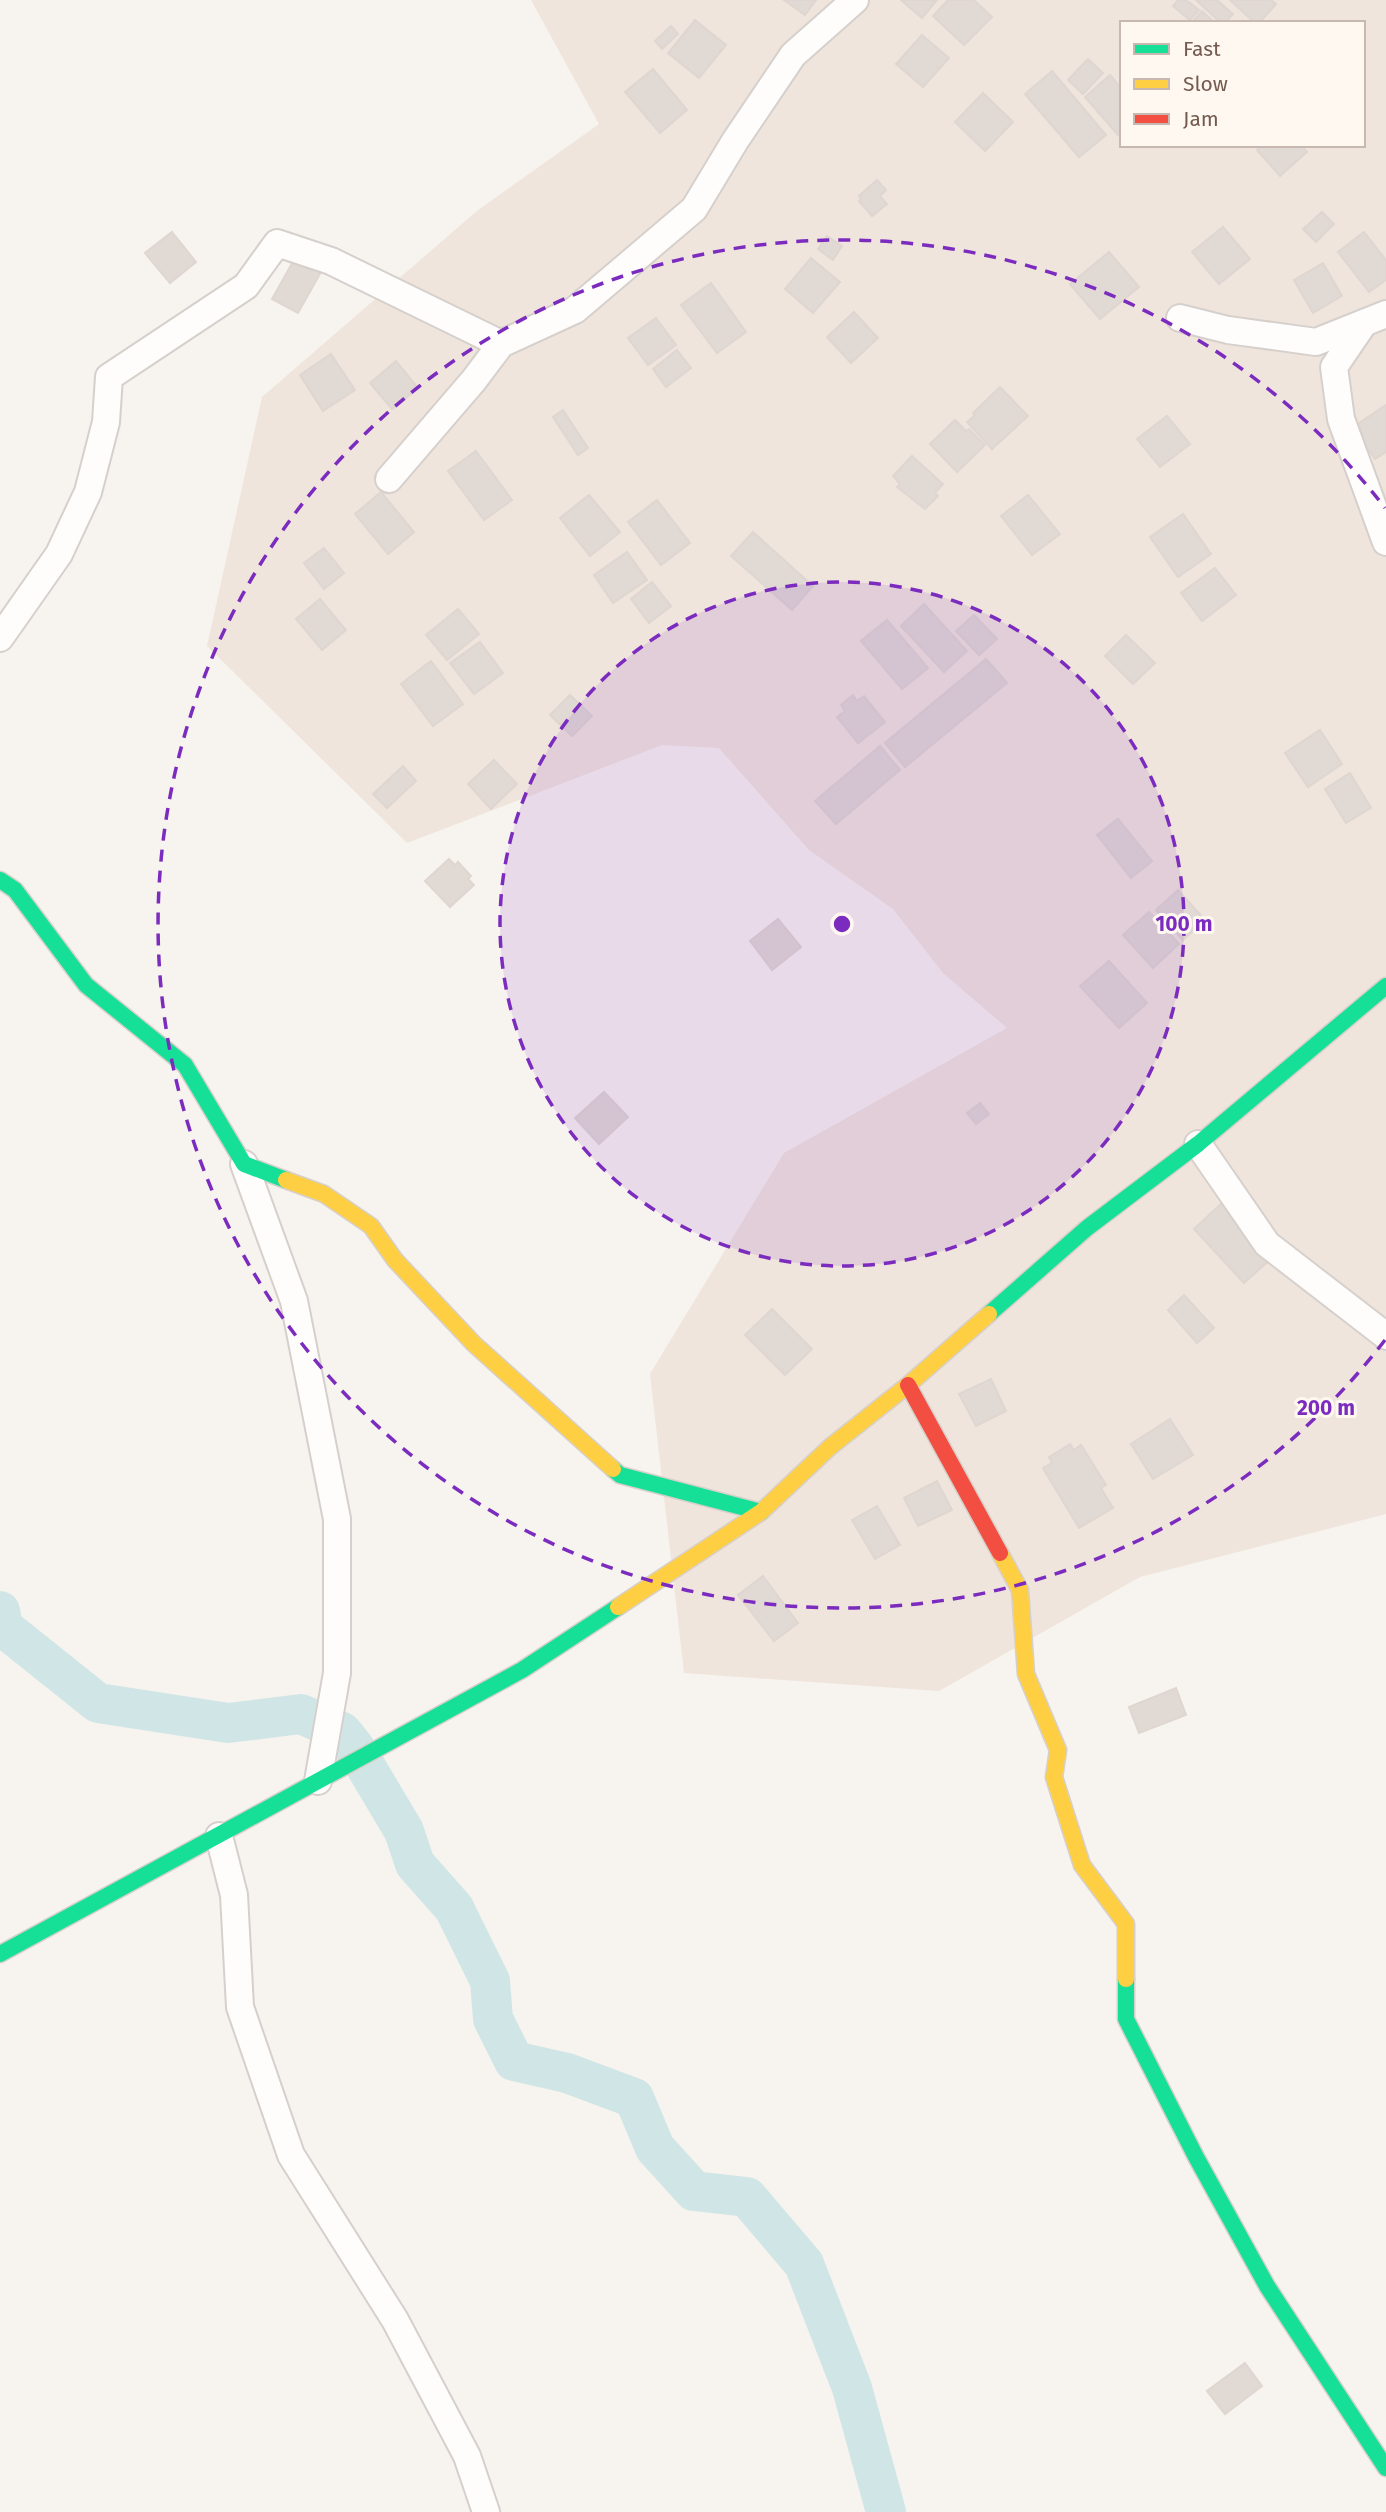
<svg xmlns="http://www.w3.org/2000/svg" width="1386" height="2512" viewBox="0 0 1386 2512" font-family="'Fira Sans',sans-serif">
	<rect width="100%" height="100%" fill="#f7f3ee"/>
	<path fill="#efe5dc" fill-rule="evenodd" d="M 531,0 L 1386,0 L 1386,1514 L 1140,1577 L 939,1691 L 684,1673 L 650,1374 L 784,1153 L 1007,1028 L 943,973 L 893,909 L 809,850 L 719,748 L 662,745 L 407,843 L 207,646 L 262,397 L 478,210 L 599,124 ZM 1122,23 L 1363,23 L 1363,145 L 1122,145 Z"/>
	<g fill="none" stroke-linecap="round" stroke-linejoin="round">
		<g stroke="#d0e6e6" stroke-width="40">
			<polyline points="0,1611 3,1627 98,1703 228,1723 301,1714 342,1732 355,1748"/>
			<polyline points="366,1767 404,1831 415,1864 454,1908 490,1981 493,2019 514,2061 567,2073 634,2098 655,2148 694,2191 747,2197 804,2264 852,2388 886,2512"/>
		</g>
	</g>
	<g fill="#e1d9d3" stroke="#dfd6d1" stroke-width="2">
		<polygon points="784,0 816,0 805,15"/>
		<polygon points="901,0 937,0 922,18"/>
		<polygon points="948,0 974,0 992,17 964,45 933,16"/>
		<polygon points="1178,0 1186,0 1199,10 1190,20 1173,6"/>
		<polygon points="1196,0 1217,0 1233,14 1225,23 1221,23"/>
		<polygon points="1230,0 1271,0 1276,4 1259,23 1255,23"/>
		<polygon points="1202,11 1215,23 1192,22"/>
		<polygon points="695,20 726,45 699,78 668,53"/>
		<polygon points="671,26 678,34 662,49 655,41"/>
		<polygon points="922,35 949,58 923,87 896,64"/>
		<polygon points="1088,59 1103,73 1083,94 1068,80"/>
		<polygon points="653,69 687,110 660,133 625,92"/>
		<polygon points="1052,71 1106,135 1079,157 1025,94"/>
		<polygon points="1110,75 1122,89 1122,132 1118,135 1085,97"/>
		<polygon points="983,93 1013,122 985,151 955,122"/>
		<polygon points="1262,145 1301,145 1307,152 1280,176 1257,150"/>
		<polygon points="877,180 886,190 880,196 887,204 872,216 859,201 861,199 859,196"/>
		<polygon points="1322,212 1334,224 1316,242 1303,229"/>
		<polygon points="1223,227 1250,259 1219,284 1192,252"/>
		<polygon points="172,232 196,262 170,283 145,253"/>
		<polygon points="1364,232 1386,260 1386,280 1369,292 1338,252"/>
		<polygon points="827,236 842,246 833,260 818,249"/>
		<polygon points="1109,252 1139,287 1100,319 1070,284"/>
		<polygon points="295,258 321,272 298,313 272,299"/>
		<polygon points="811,258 840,282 813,313 785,289"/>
		<polygon points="1323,263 1342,296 1313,313 1294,280"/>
		<polygon points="711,283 746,332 717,353 681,305"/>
		<polygon points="854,312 878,338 851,363 827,337"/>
		<polygon points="656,318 676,345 648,365 628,338"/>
		<polygon points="677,350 691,368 666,387 653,369"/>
		<polygon points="331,354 355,390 323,411 300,375"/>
		<polygon points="396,361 418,388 392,409 370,383"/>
		<polygon points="1000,387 1028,416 992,449 967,422 975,415 973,413"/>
		<polygon points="1386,405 1386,452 1375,459 1353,427"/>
		<polygon points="563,410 588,448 578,455 553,417"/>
		<polygon points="1167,416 1190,444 1160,467 1137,439"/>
		<polygon points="955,420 966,431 969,429 985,445 957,472 930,444"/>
		<polygon points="476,451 512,500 484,520 448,471"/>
		<polygon points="912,456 943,484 935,493 938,496 925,509 897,487 900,484 893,476"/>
		<polygon points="381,492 414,532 388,554 355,514"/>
		<polygon points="589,495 620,532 590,556 560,518"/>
		<polygon points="1028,495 1060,534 1032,555 1001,516"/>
		<polygon points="657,500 690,543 661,565 628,522"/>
		<polygon points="1183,514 1211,554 1178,577 1150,537"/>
		<polygon points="753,532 813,586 792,610 731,556"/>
		<polygon points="324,548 344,573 324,589 304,563"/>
		<polygon points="627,552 647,580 613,603 594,575"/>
		<polygon points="1215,568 1236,595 1202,621 1181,593"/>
		<polygon points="652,582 671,606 649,623 631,599"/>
		<polygon points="320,599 346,630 322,650 296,619"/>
		<polygon points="924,604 967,651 944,672 901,626"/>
		<polygon points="458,609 479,634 447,660 426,635"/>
		<polygon points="974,615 997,639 979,655 956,631"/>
		<polygon points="887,620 928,668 902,689 861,641"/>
		<polygon points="1126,635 1155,663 1133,684 1105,656"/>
		<polygon points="480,642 503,673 474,694 450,663"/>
		<polygon points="986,659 1007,683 905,767 885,743"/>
		<polygon points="431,661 463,704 433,726 401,684"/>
		<polygon points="570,695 592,716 572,736 550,715"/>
		<polygon points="853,695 857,701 864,696 885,722 858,743 837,717 845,711 841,705"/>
		<polygon points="1320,730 1342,764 1308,787 1285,753"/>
		<polygon points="880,746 900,770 836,824 815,801"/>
		<polygon points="494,760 517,784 491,809 468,784"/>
		<polygon points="403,766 416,781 387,808 373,794"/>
		<polygon points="1350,773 1371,808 1346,823 1325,789"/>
		<polygon points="1118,819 1152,861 1131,878 1097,835"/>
		<polygon points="449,859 455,865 458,862 471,876 468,879 474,885 450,907 425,881"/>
		<polygon points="1178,890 1205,920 1183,940 1156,910"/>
		<polygon points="1149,912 1179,944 1153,968 1123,935"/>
		<polygon points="778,919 801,947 772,970 750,941"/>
		<polygon points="1109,961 1147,1003 1119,1028 1080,986"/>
		<polygon points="604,1092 628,1117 599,1144 575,1118"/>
		<polygon points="980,1103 989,1114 976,1124 967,1113"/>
		<polygon points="1223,1202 1274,1256 1244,1283 1194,1229"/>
		<polygon points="1184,1295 1214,1328 1197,1343 1168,1310"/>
		<polygon points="772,1309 812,1349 785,1375 745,1335"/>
		<polygon points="991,1379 1006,1411 976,1426 959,1394"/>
		<polygon points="1170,1419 1193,1455 1153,1479 1131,1444"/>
		<polygon points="1070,1444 1074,1450 1081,1445 1106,1485 1101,1488 1113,1508 1079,1528 1043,1468 1052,1463 1049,1457"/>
		<polygon points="937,1481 952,1510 918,1526 904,1498"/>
		<polygon points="877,1506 900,1545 875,1559 852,1520"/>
		<polygon points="763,1576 798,1623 774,1641 738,1595"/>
		<polygon points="1176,1688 1186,1715 1139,1733 1129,1707"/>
		<polygon points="1245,2363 1262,2386 1225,2414 1207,2391"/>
	</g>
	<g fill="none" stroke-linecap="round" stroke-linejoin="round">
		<defs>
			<g id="street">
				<polyline points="1180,318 1228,330 1316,342 1386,314"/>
				<polyline points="1364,323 1334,367 1341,419 1386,542"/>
				<polyline points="389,479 474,380 501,344 575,310 694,209 735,141 793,55 855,0"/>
				<polyline points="0,638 59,554 88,492 106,422 109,377 246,286 277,243 331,261 501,344"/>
				<polyline points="1198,1144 1267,1244 1386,1336"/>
				<polyline points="244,1164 294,1301 337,1519 337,1673 318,1781"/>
				<polyline points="219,1836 234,1895 240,2007 291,2155 395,2320 467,2456 486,2512"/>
			</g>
			<g id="fast">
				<polyline points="0,880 15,890 86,985 185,1065 244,1164 286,1180"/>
				<polyline points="989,1314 1087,1228 1198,1144 1386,986"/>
				<polyline points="613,1469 620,1475 761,1512"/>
				<polyline points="0,1954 522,1670 618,1607"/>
				<polyline points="1126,1979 1126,2019 1196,2157 1267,2286 1386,2468"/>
			</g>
			<g id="slow">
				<polyline points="286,1180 324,1194 371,1226 395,1260 474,1344 613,1469"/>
				<polyline points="1000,1553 1020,1590 1026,1674 1058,1750 1054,1777 1082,1865 1126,1924 1126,1979"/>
				<polyline points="618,1607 761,1512 830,1447 908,1385 989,1314"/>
			</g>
			<polyline id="jam" points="908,1385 1000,1553"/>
		</defs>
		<use href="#street" stroke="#d6d0cc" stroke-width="30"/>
		<use href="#fast" stroke="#d7d0ca" stroke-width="19"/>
		<use href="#slow" stroke="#d7d0ca" stroke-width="19"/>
		<use href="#jam" stroke="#d7d0ca" stroke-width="19"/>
		<use href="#street" stroke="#fefdfc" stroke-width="26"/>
		<use href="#fast" stroke="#16e098" stroke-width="16"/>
		<use href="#slow" stroke="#ffcf43" stroke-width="16"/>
		<use href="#jam" stroke="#f24e42" stroke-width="16"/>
	</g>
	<circle cx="842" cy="924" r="342" fill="#7b2cbf" fill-opacity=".12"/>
	<g fill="none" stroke="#7b2cbf" stroke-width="3.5" stroke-dasharray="12 9">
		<circle cx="842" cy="924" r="342"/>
		<path d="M1385 1340A684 684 0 1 1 1385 508"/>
	</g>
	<circle cx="842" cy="924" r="10" fill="#7b2cbf" stroke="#fef8f0" stroke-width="3.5"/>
	<g font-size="21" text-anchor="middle" font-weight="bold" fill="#7b2cbf" stroke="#fef8f0" stroke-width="6" stroke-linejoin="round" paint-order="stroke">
		<text x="1184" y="931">100 m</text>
		<text x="1326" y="1415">200 m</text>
	</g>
	<rect x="1120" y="21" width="245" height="126" fill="#fef8f0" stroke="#c7b9b0" stroke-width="2"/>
	<rect x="1134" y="44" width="35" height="10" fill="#16e098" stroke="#c7b9b0" stroke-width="2"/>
	<text x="1183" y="56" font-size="21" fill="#745a4f">Fast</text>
	<rect x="1134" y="79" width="35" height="10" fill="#ffcf43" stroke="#c7b9b0" stroke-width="2"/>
	<text x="1183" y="91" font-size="21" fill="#745a4f">Slow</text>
	<rect x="1134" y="114" width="35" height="10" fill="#f24e42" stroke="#c7b9b0" stroke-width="2"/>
	<text x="1183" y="126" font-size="21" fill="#745a4f">Jam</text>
</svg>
